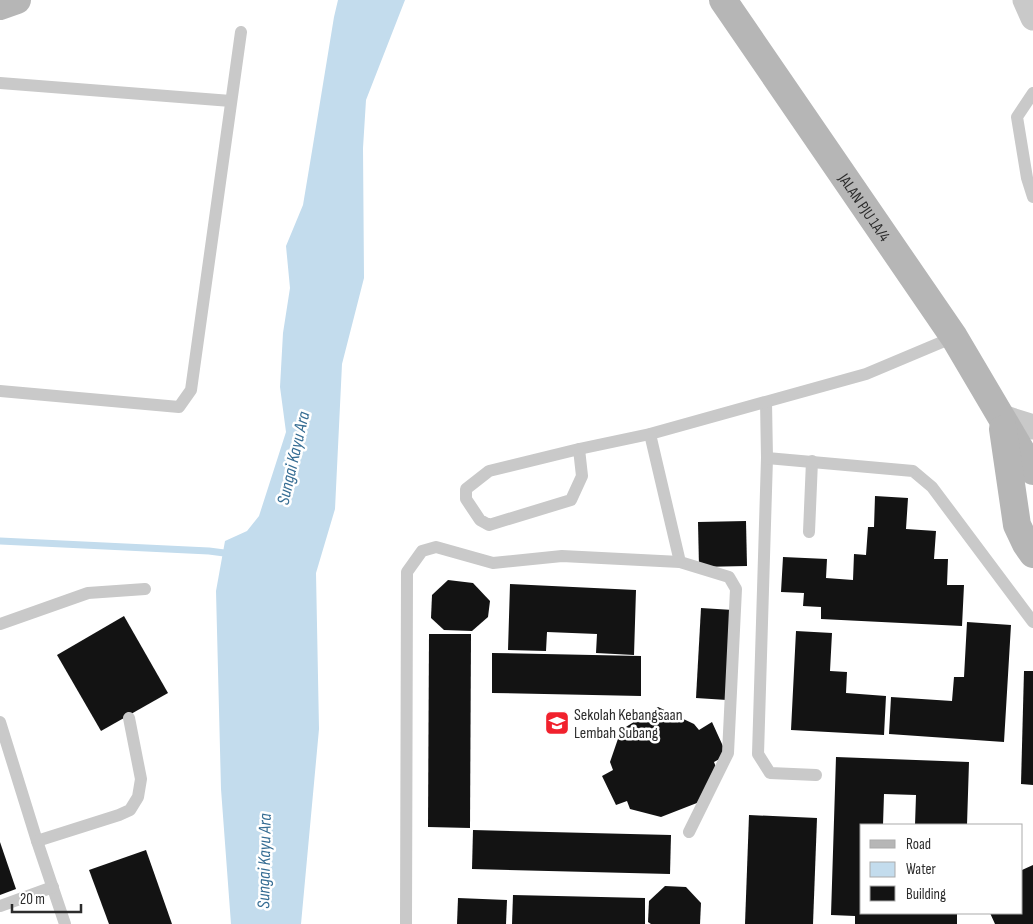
<svg xmlns="http://www.w3.org/2000/svg" width="1033" height="924" viewBox="0 0 1033 924" font-family="'Sofia Sans Condensed',sans-serif">
	<rect width="100%" height="100%" fill="#fff"/>
	<polygon fill="#c3dced" points="338,0 405,0 366,100 363,148 364,278 342,364 335,509 316,573 319,729 301,924 231,924 221,789 216,591 225,541 247,531 259,516 286,432 280,387 283,333 290,288 286,246 303,205 313,145 334,17"/>
	<g fill="none" stroke-linecap="round" stroke-linejoin="round">
		<polyline stroke="#c3dced" stroke-width="7" points="0,541 209,551 232,554"/>
	</g>
	<g fill="#131313">
		<polygon points="875,496 908,498 906,529 936,531 934,559 948,559 947,585 964,585 962,626 821,619 821,607 803,606 804,593 781,592 783,557 827,559 826,578 853,580 854,554 866,555 868,527 874,527"/>
		<polygon points="746,521 747,566 699,567 698,522"/>
		<polygon points="448,580 473,583 490,601 488,617 472,631 444,630 431,618 432,595"/>
		<polygon points="510,584 636,590 634,655 596,653 597,634 547,632 546,651 508,650"/>
		<polygon points="701,608 733,610 727,700 696,698"/>
		<polygon points="124,616 168,693 101,731 57,655"/>
		<polygon points="967,622 1011,625 1004,742 889,734 891,697 952,701 954,677 964,677"/>
		<polygon points="796,631 832,633 830,671 847,672 846,693 886,696 884,735 791,730"/>
		<polygon points="429,634 471,634 470,828 428,827"/>
		<polygon points="492,653 641,656 641,696 492,693"/>
		<polygon points="1024,671 1033,671 1033,785 1021,784"/>
		<polygon points="658,707 694,724 699,730 712,722 727,755 714,762 717,770 702,801 661,817 630,809 627,801 616,805 602,776 613,770 610,762 621,730"/>
		<polygon points="836,757 969,762 967,825 915,825 916,795 884,794 883,825 862,825 862,913 957,913 957,924 855,924 855,916 831,915"/>
		<polygon points="749,815 817,818 813,924 745,924"/>
		<polygon points="473,830 671,835 670,874 472,869"/>
		<polygon points="0,842 16,889 0,895"/>
		<polygon points="146,850 172,924 109,924 89,870"/>
		<polygon points="1033,865 1033,924 995,924 990,913 1022,913 1022,870"/>
		<polygon points="665,886 686,887 701,903 700,924 651,924 648,922 649,901"/>
		<polygon points="513,895 645,898 645,924 512,924"/>
		<polygon points="458,898 507,900 506,924 457,924"/>
	</g>
	<g fill="none" stroke-linecap="round" stroke-linejoin="round">
		<g stroke="#c9c9c9" stroke-width="12">
			<polyline points="0,83 231,101"/>
			<polyline points="1033,93 1017,117 1027,178 1033,197"/>
			<polyline points="0,391 179,407 191,390 241,32"/>
			<polyline points="766,402 767,458 758,754 770,773 816,775"/>
			<polyline points="650,434 680,562 729,577 736,589 728,753 689,832"/>
			<polyline points="579,449 650,434 866,374 954,337"/>
			<polygon points="579,449 582,476 571,500 489,525 480,520 466,499 466,489 489,471"/>
			<polyline points="767,458 913,471 932,487 1033,622"/>
			<polyline points="809,532 812,461"/>
			<polyline points="0,624 88,593 145,589"/>
			<polyline points="0,722 37,841 65,924"/>
			<polyline points="37,841 119,815 130,810 138,797 141,779 129,718"/>
			<polyline points="0,906 53,887"/>
			<polyline points="406,924 407,572 422,551 436,547 493,563 562,556 680,562"/>
		</g>
		<g stroke="#c9c9c9" stroke-width="25">
			<polyline points="1025,0 1033,18"/>
			<polyline points="1002,417 1033,427"/>
		</g>
		<g stroke="#b6b6b6" stroke-width="28">
			<path id="s1" d="M 723,0 L 954,337 L 1033,471"/>
			<polyline points="0,6 17,0"/>
			<polyline points="1003,429 1017,525 1026,544 1033,554"/>
		</g>
	</g>
	<defs>
		<symbol id="school-square" viewBox="-11 -11 22 22"><rect x="-9" y="-9" width="18" height="18" rx="4" fill="#f1212d" stroke="#fff"/><path d="M0-5L7-2L0 1L-7-2ZM-4 1L0 2.5L4 1V4Q0 6-4 4Z" fill="#fff"/></symbol>
	</defs>
	<g fill-rule="evenodd">
		<use href="#school-square" x="543" y="709" width="28" height="28"/>
	</g>
	<g text-anchor="middle" stroke-width="5" stroke-linejoin="round" paint-order="stroke">
		<g font-size="16" fill="#2c2c2c" stroke="#fff">
			<text dy="6" stroke="none"><textPath href="#s1" startOffset="251">JALAN PJU 1A/4</textPath></text>
		</g>
		<g font-size="16" fill="#2c2c2c" stroke="#fff" text-anchor="start">
			<text x="574" y="720">Sekolah Kebangsaan<tspan x="574" dy="18">Lembah Subang</tspan></text>
		</g>
		<g font-size="18" font-style="italic" fill="#366d93" stroke="#fff">
			<text transform="translate(293 458) rotate(-77)" y="6">Sungai Kayu Ara</text>
			<text transform="translate(264 861) rotate(-89)" y="6">Sungai Kayu Ara</text>
		</g>
	</g>
	<rect x="860" y="824" width="162" height="90" fill="#ffffff" stroke="#ababab"/>
	<rect x="870" y="840" width="25" height="8" fill="#b6b6b6" stroke="#ababab"/>
	<text x="906" y="849" font-size="15" fill="#2c2c2c">Road</text>
	<rect x="870" y="862" width="25" height="15" fill="#c3dced" stroke="#ababab"/>
	<text x="906" y="874" font-size="15" fill="#2c2c2c">Water</text>
	<rect x="870" y="886" width="25" height="15" fill="#131313" stroke="#ababab"/>
	<text x="906" y="899" font-size="15" fill="#2c2c2c">Building</text>
	<path d="M12 904v8h69v-8" fill="none" stroke="#2c2c2c" stroke-width="2.5"/>
	<text x="20" y="904" font-size="15" fill="#2c2c2c" stroke="#ffffff" stroke-width="4" paint-order="stroke">20 m</text>
</svg>
